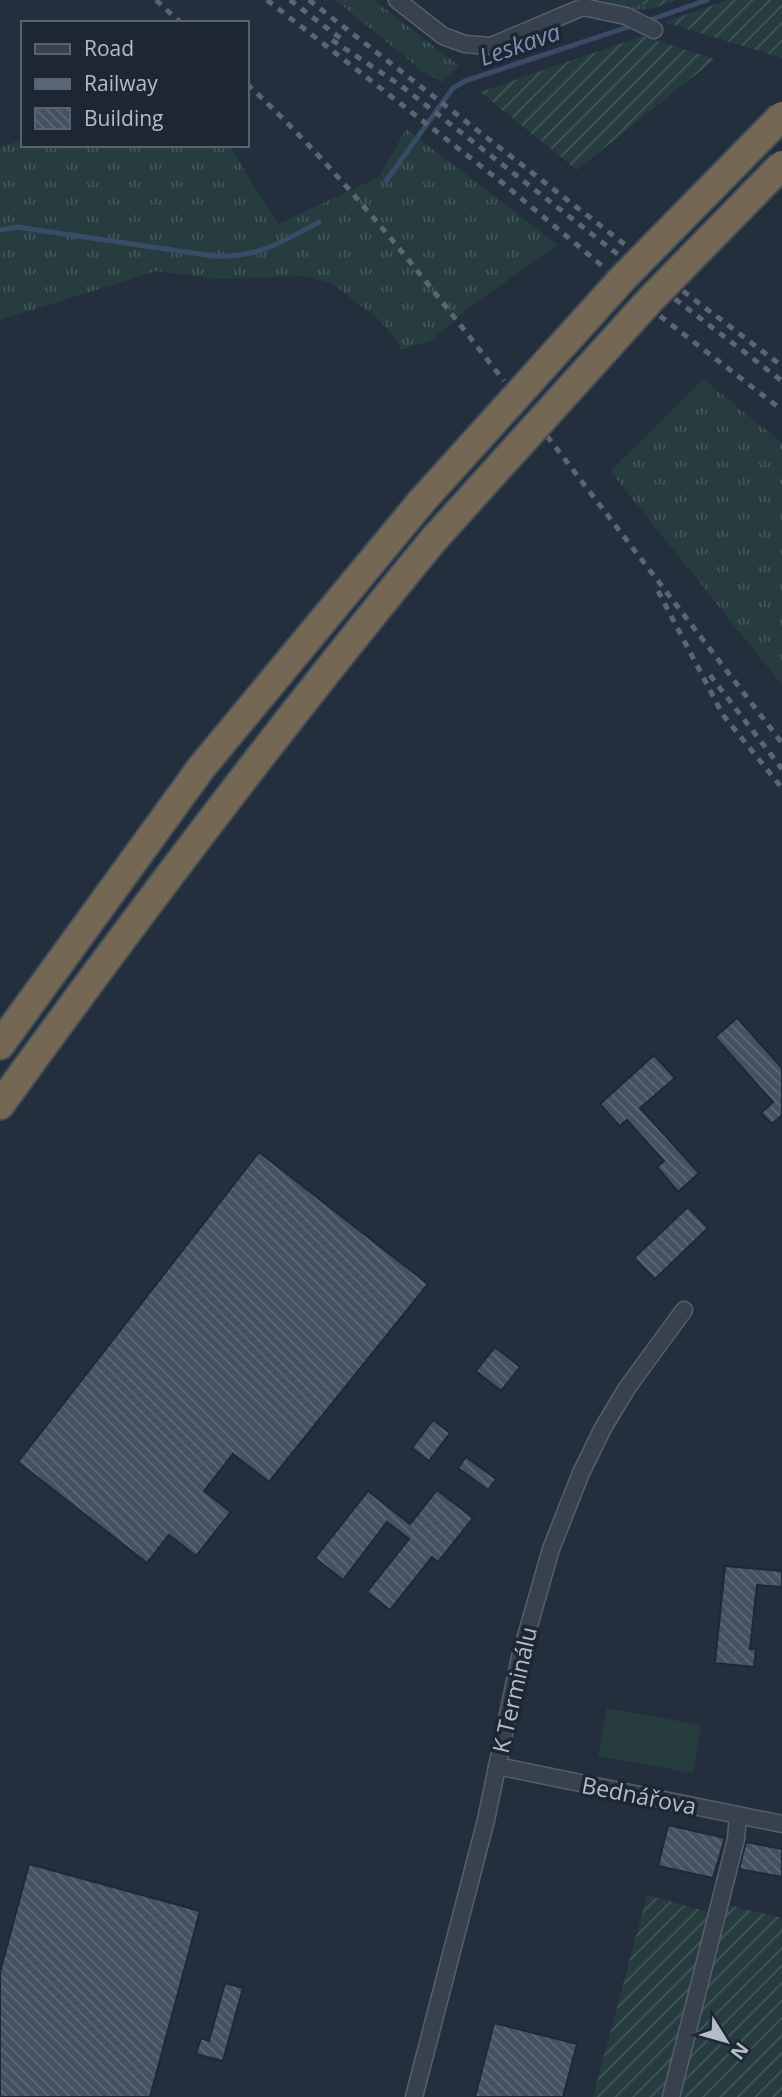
<svg xmlns="http://www.w3.org/2000/svg" width="782" height="2097" viewBox="0 0 782 2097" font-family="'Open Sans',sans-serif">
	<defs>
		<pattern id="grass-tufts" width="24" height="20" patternUnits="userSpaceOnUse" patternTransform="scale(1.75)"><rect width="24" height="20" fill="#263c3f"/><path d="M3 7l-1-3M5 7V3M7 7l1-3M15 17l-1-3M17 17v-4M19 17l1-3" fill="none" stroke="#435659"/></pattern>
		<pattern id="garden-furrows" width="10" height="10" patternUnits="userSpaceOnUse" patternTransform="scale(1.75)"><rect width="10" height="10" fill="#263c3f"/><path d="M-1 1l2-2M0 10L10 0M9 11l2-2" fill="none" stroke="#435659"/></pattern>
		<pattern id="building-back-hatch" width="6" height="6" patternUnits="userSpaceOnUse" patternTransform="scale(1.75)"><rect width="6" height="6" fill="#455162"/><path d="M-1 5l2 2M0 0l6 6M5-1l2 2" fill="none" stroke="#5d6877"/></pattern>
	</defs>
	<rect width="100%" height="100%" fill="#242f3e"/>
	<g fill="url(#grass-tufts)">
		<polygon points="336,0 374,0 459,66 442,82 423,72"/>
		<polygon points="603,0 634,0 651,9 626,10"/>
		<polygon points="406,129 558,245 468,308 432,340 401,350 395,338 378,319 333,284 305,276 218,279 157,271 0,320 0,147 23,140 23,145 229,145 278,224 379,177"/>
		<polygon points="703,379 782,443 782,685 610,471"/>
	</g>
	<g fill="url(#garden-furrows)">
		<polygon points="634,0 676,0 651,9"/>
		<polygon points="728,0 782,0 782,58 664,22"/>
		<polygon points="642,36 715,59 577,170 480,92"/>
		<polygon points="647,1895 709,1912 664,2097 593,2097"/>
		<polygon points="729,1905 782,1918 782,2097 676,2097"/>
	</g>
	<polygon fill="#263c3f" points="607,1708 701,1725 693,1773 598,1756"/>
	<g fill="none" stroke-linecap="round" stroke-linejoin="round">
		<g stroke="#394c67" stroke-width="5">
			<polyline points="647,21 707,0"/>
			<polyline points="386,181 453,88 465,81 634,25"/>
			<path d="M 0,230 L 17,227 L 213,256 C 257,258 281,243 319,222"/>
		</g>
	</g>
	<g fill="url(#building-back-hatch)" stroke="#1f2835" stroke-width="2">
		<polygon points="737,1018 782,1068 782,1115 772,1124 761,1113 773,1102 715,1037"/>
		<polygon points="654,1055 675,1078 640,1108 699,1173 678,1192 657,1167 664,1161 627,1120 620,1126 600,1104"/>
		<polygon points="259,1152 428,1284 269,1482 233,1454 204,1491 231,1512 196,1556 169,1535 147,1563 18,1462"/>
		<polygon points="688,1207 708,1228 655,1279 634,1258"/>
		<polygon points="495,1347 520,1367 501,1391 476,1371"/>
		<polygon points="433,1420 450,1433 429,1461 412,1448"/>
		<polygon points="466,1457 496,1479 488,1490 458,1468"/>
		<polygon points="437,1490 473,1518 438,1562 432,1557 390,1610 367,1592 409,1539 387,1522 343,1580 315,1558 368,1491 410,1524"/>
		<polygon points="725,1566 782,1571 782,1587 757,1585 750,1649 756,1649 754,1667 715,1663"/>
		<polygon points="668,1825 725,1838 713,1878 658,1866"/>
		<polygon points="746,1842 782,1849 782,1877 739,1869"/>
		<polygon points="29,1864 200,1911 150,2097 0,2097 0,1972"/>
		<polygon points="225,1983 243,1988 223,2061 196,2054 201,2038 209,2041"/>
		<polygon points="494,2023 577,2044 563,2097 475,2097"/>
	</g>
	<g fill="none" stroke-linecap="round" stroke-linejoin="round">
		<defs>
			<g id="minor">
				<polyline points="397,0 443,36 465,44 491,46 583,7 626,16 654,30"/>
				<polyline points="497,1766 782,1824"/>
				<polyline points="414,2097 486,1820 520,1657 551,1549 581,1473 603,1428 627,1388 684,1310"/>
				<polyline points="671,2097 736,1839 738,1815"/>
			</g>
			<g id="motorway">
				<polyline points="0,1045 201,768 421,502"/>
				<path d="M 0,1105 C 140,912 282,723 435,538"/>
			</g>
		</defs>
		<use href="#minor" stroke="#565f6c" stroke-width="19"/>
		<use href="#motorway" stroke="#434c59" stroke-width="32"/>
		<use href="#minor" stroke="#38414e" stroke-width="16"/>
		<use href="#motorway" stroke="#746855" stroke-width="28"/>
		<g stroke="#5a6575" stroke-width="5" stroke-dasharray="7 7" stroke-linecap="butt">
			<polyline points="156,0 181,23"/>
			<polyline points="267,0 504,184 607,270"/>
			<polyline points="290,0 344,41"/>
			<polyline points="309,0 628,247"/>
			<polyline points="332,40 400,85 620,256"/>
			<path d="M 247,84 C 344,174 423,277 504,381"/>
			<polyline points="683,291 782,366"/>
			<polyline points="675,299 782,381"/>
			<polyline points="660,316 782,410"/>
			<polyline points="547,436 782,743"/>
			<polyline points="658,591 723,715 782,788"/>
			<polyline points="710,675 782,769"/>
		</g>
		<defs>
			<g id="motorway-bridge">
				<polyline points="421,502 623,278 782,116"/>
				<polyline points="435,538 650,300 782,165"/>
			</g>
		</defs>
		<use href="#motorway-bridge" stroke="#434c59" stroke-width="32" stroke-linecap="butt"/>
		<use href="#motorway-bridge" stroke="#746855" stroke-width="28"/>
	</g>
	<g text-anchor="middle" stroke-width="7" stroke-linejoin="round" paint-order="stroke">
		<g font-size="23" fill="#b4bcc9" stroke="#1d2633">
			<text transform="translate(515 1690) rotate(-77)" y="8">K Terminálu</text>
			<text transform="translate(639 1796) rotate(11)" y="8">Bednářova</text>
		</g>
		<g font-size="24" font-style="italic" fill="#7c92b1" stroke="#1d2633">
			<text transform="translate(520 45) rotate(-19)" y="8">Leskava</text>
		</g>
	</g>
	<rect x="21" y="21" width="228" height="126" fill="#1d2633" stroke="#59626f" stroke-width="2"/>
	<rect x="35" y="44" width="35" height="10" fill="#38414e" stroke="#59626f" stroke-width="2"/>
	<text x="84" y="56" font-size="21" fill="#b4bcc9">Road</text>
	<rect x="35" y="79" width="35" height="10" fill="#5a6575" stroke="#59626f" stroke-width="2"/>
	<text x="84" y="91" font-size="21" fill="#b4bcc9">Railway</text>
	<rect x="35" y="108" width="35" height="21" fill="url(#building-back-hatch)" stroke="#59626f" stroke-width="2"/>
	<text x="84" y="126" font-size="21" fill="#b4bcc9">Building</text>
	<g transform="translate(726 2041) rotate(127)" stroke="#1d2633" stroke-width="5" paint-order="stroke">
	<path d="M0-5L12 26L0 18L-12 26Z" fill="#b4bcc9"/>
	<text y="-10" font-size="19" font-weight="bold" text-anchor="middle" fill="#b4bcc9">N</text>
	</g>
</svg>
